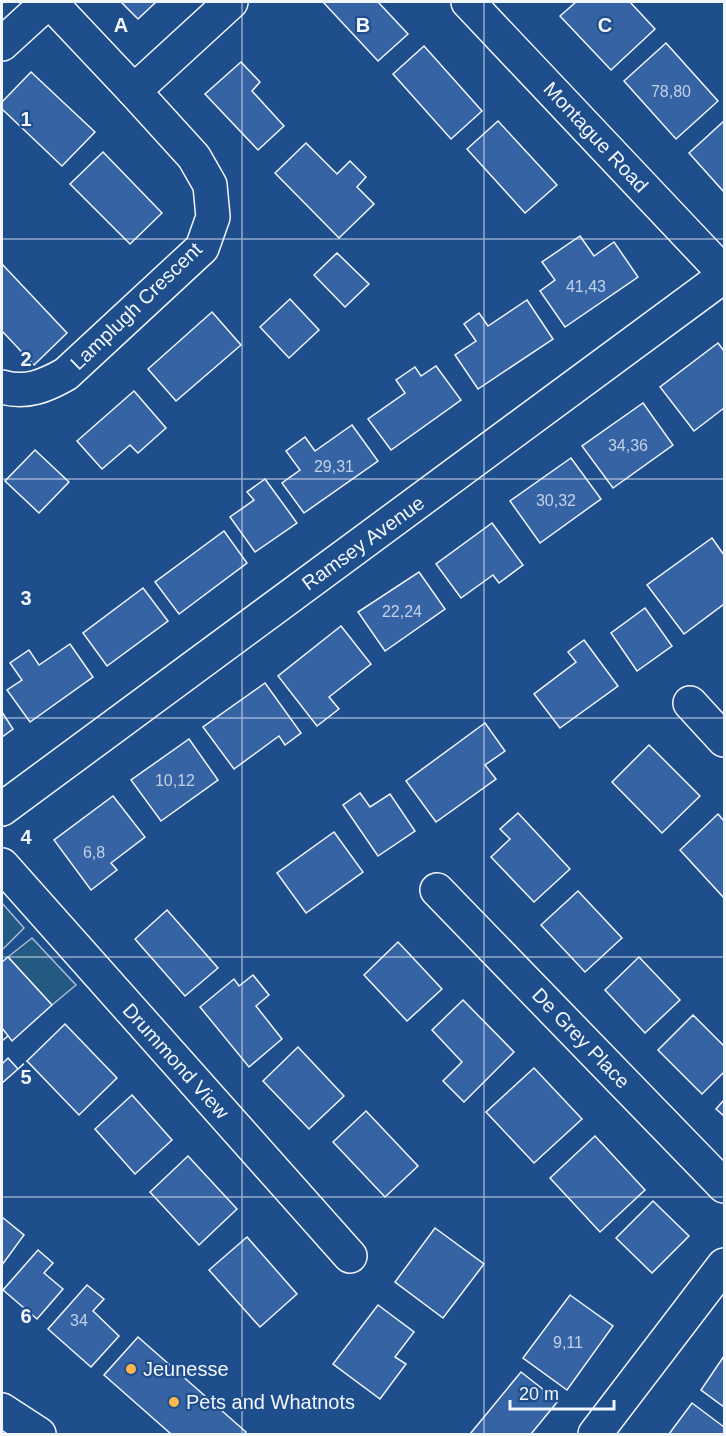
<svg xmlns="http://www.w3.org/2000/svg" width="726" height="1436" viewBox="0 0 726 1436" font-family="Arial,sans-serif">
	<rect width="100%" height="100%" fill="#1f4e8c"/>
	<g fill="#245a82" stroke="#a8bbd7" stroke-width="1.5">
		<polygon points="2,903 24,928 2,950"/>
		<polygon points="32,938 76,985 52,1005 8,957"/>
	</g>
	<g fill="#3563a3" stroke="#f2f6ff" stroke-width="1.5">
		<polygon points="121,2 156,2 138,19"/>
		<polygon points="323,2 378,2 408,34 378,61"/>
		<polygon points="576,2 630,2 655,29 611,70 560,16"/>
		<polygon points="666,43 718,101 676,139 624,81"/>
		<polygon points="424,46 482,111 451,139 393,74"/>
		<polygon points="241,62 260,82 252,91 284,126 258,150 205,94"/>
		<polygon points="31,72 95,132 62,166 2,109 2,102"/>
		<polygon points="498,121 557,185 525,213 467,149"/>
		<polygon points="724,121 724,192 689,153"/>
		<polygon points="306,143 337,174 350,161 366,177 357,187 374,204 339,238 275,173"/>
		<polygon points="103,152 162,213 130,244 70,184"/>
		<polygon points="580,236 594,256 614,242 638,277 565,327 540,291 555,280 542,262"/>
		<polygon points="337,253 369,284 345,307 314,275"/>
		<polygon points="2,264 67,333 34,365 2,331"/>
		<polygon points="290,299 319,330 289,358 260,327"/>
		<polygon points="527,300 553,339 478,389 455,355 476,341 464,324 479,313 488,326"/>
		<polygon points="212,312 241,345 176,401 148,369"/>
		<polygon points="718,343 724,351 724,408 694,431 660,387"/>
		<polygon points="436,366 461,400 391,450 368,419 405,393 396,380 415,367 421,376"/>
		<polygon points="134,391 166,428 138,453 130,445 102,469 77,441"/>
		<polygon points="643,403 673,445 613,488 582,446"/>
		<polygon points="352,425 378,461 304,513 282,483 300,470 286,451 305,437 315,451"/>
		<polygon points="35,450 69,482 39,513 5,481"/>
		<polygon points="571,458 601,499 540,543 510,501"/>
		<polygon points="265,479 297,523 255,552 230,517 254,500 247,492"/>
		<polygon points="492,523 523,565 499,583 493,575 461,598 436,564"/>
		<polygon points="224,531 247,563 179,614 155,582"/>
		<polygon points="712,538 724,555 724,604 684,634 647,585"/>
		<polygon points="419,572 445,609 385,651 358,612"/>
		<polygon points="143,588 168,621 107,666 83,633"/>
		<polygon points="645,608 672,646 637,671 611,633"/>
		<polygon points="341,626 371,664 329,697 339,709 317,726 278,676"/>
		<polygon points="584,640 618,686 560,728 534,694 576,662 568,652"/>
		<polygon points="70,644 93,677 30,722 7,690 22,680 10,663 29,650 39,665"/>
		<polygon points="265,683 301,733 285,745 279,736 234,769 203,727"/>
		<polygon points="2,712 13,729 2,737"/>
		<polygon points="485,723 505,751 485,765 496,779 436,822 406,781"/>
		<polygon points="189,739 218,780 161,821 131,780"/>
		<polygon points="649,745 700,796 662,833 612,782"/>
		<polygon points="360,793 370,807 390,794 415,831 378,856 343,805"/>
		<polygon points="113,796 145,837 111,863 117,870 91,890 54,840"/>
		<polygon points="518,813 570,869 534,902 491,857 510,839 500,829"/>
		<polygon points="718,814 724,821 724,898 680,850"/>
		<polygon points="334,832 363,872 306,913 277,873"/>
		<polygon points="578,891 622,938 585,972 541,925"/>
		<polygon points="167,910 218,968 185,996 135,939"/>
		<polygon points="398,942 442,989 407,1021 364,975"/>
		<polygon points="8,957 52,1005 12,1041 2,1028 2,962"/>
		<polygon points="639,957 680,1000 645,1033 605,990"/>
		<polygon points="253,975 269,995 256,1006 282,1039 249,1067 200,1007 234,979 239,986"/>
		<polygon points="463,1000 514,1052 464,1102 443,1081 462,1062 432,1030"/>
		<polygon points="693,1015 724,1046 724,1072 702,1094 658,1050"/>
		<polygon points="65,1024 117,1078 79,1115 27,1061"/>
		<polygon points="298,1047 344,1096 309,1129 263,1081"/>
		<polygon points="8,1058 18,1069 2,1083 2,1064"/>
		<polygon points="534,1068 582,1119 534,1163 486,1112"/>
		<polygon points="132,1095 172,1140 135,1174 95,1129"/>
		<polygon points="724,1100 724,1116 716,1109"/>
		<polygon points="366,1111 418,1166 385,1197 333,1142"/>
		<polygon points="595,1136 645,1190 600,1232 550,1178"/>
		<polygon points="188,1156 237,1209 199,1245 150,1192"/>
		<polygon points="653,1201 689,1236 652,1273 616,1238"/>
		<polygon points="2,1217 24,1235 2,1265"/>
		<polygon points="435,1228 484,1264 443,1318 395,1282"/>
		<polygon points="247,1237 297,1294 260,1327 209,1270"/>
		<polygon points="38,1250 53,1263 44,1273 63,1289 37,1319 3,1290"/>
		<polygon points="87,1285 104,1299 93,1311 119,1336 91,1367 48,1329"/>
		<polygon points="570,1295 613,1326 567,1390 523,1358"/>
		<polygon points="378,1305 414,1332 395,1357 406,1364 380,1399 333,1364"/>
		<polygon points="138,1337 246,1432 244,1434 171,1434 104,1375"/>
		<polygon points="724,1356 724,1407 701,1390"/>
		<polygon points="521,1372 558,1401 531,1434 470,1434"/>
		<polygon points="692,1403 724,1427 724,1434 669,1434"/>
	</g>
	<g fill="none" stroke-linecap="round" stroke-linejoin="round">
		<defs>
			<g id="minor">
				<polyline points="50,2 134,91"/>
				<polyline points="468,2 724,273"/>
				<polyline points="2,44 48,2"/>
				<path d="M 2,387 C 26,394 45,386 66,374 L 202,248 L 213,217 L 210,185 L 194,157 L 134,91 L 231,2"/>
				<polyline points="690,703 724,740"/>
				<polyline points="2,809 724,276"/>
				<polyline points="2,865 350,1256"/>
				<polyline points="437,890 724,1186"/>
				<polyline points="2,1410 39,1434"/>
				<polyline points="595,1434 724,1265"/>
			</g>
		</defs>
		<use href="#minor" stroke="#f2f6ff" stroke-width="36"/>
		<use href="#minor" stroke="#1f4e8c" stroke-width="33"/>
		<g stroke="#f2f6ff" stroke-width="1.5" stroke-dasharray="8 3" stroke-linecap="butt">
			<polyline points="2,1041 8,1036"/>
			<polyline points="18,1069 27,1061"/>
		</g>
	</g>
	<path fill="none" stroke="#f2f6ff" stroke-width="1.5" stroke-opacity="0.55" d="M 242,2 L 242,1434M 484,2 L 484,1434M 2,239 L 724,239M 2,479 L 724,479M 2,718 L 724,718M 2,957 L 724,957M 2,1197 L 724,1197"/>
	<g fill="#ffb74d" stroke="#1f4e8c" stroke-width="2">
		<circle cx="131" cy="1369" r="6"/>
		<circle cx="174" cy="1402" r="6"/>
	</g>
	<g text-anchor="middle" stroke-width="4.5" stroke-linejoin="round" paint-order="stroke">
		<g font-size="16" fill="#c3d1e8">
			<text x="671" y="97">78,80</text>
			<text x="586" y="292">41,43</text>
			<text x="628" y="451">34,36</text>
			<text x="334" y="472">29,31</text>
			<text x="556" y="506">30,32</text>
			<text x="402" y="617">22,24</text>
			<text x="175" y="786">10,12</text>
			<text x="94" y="858">6,8</text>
			<text x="79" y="1326">34</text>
			<text x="568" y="1348">9,11</text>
		</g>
		<g font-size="20" fill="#f2f6ff" stroke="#1f4e8c">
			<text transform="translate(596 137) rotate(47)" y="7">Montague Road</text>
			<text transform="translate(136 306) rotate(-44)" y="7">Lamplugh Crescent</text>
			<text transform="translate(363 543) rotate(-36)" y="7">Ramsey Avenue</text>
			<text transform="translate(581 1038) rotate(46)" y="7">De Grey Place</text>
			<text transform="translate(176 1061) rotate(48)" y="7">Drummond View</text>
		</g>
		<g font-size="20" fill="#f2f6ff" stroke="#1f4e8c" text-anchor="start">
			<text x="143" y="1376">Jeunesse</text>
			<text x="186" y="1409">Pets and Whatnots</text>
		</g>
	</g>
	<g font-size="20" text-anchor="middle" font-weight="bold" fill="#f2f6ff" stroke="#1f4e8c" stroke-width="4.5" stroke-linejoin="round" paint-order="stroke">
		<text x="121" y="32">A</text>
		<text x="363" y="32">B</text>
		<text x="605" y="32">C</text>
		<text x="26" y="126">1</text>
		<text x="26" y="366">2</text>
		<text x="26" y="605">3</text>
		<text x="26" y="844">4</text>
		<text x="26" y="1084">5</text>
		<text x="26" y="1323">6</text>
	</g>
	<rect width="726" height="1436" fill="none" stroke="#f2f6ff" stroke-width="6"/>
	<path d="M510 1400v9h104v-9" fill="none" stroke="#f2f6ff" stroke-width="3"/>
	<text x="519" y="1400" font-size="18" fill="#f2f6ff" stroke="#1f4e8c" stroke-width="4.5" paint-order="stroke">20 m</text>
</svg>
